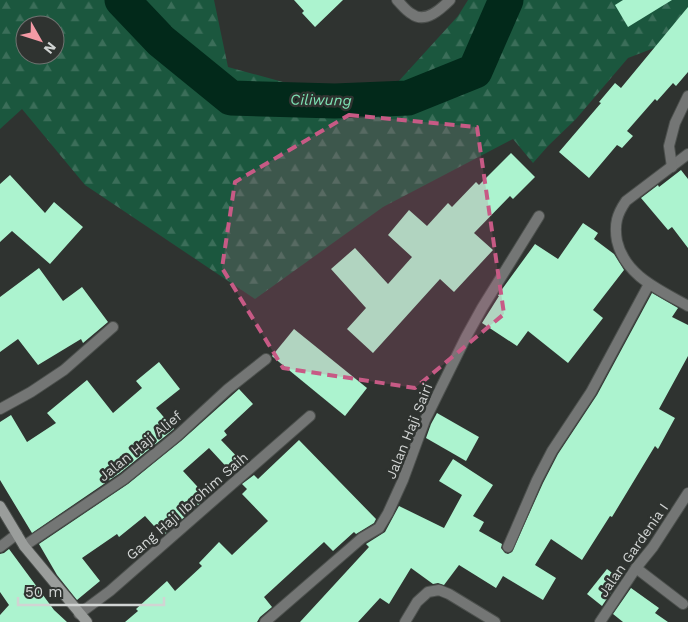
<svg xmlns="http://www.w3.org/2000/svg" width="688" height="622" viewBox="0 0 688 622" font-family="'Work Sans',sans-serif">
	<defs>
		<pattern id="forest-firs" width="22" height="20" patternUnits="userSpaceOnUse" patternTransform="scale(1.25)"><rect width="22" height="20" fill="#1b573e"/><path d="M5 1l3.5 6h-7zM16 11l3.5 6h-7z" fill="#3b6e59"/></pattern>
	</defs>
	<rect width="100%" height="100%" fill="#2f3330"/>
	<path fill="url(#forest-firs)" fill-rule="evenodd" d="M 0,0 L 214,0 L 228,67 L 301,87 L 397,83 L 458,16 L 468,0 L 688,0 L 688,35 L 628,58 L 576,119 L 548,146 L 533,163 L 513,139 L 383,207 L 255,299 L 85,185 L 22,109 L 0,129 ZM 25,25 L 55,25 L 55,55 L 25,55 Z"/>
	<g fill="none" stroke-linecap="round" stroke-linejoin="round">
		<polyline stroke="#02291a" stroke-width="35" points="122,0 161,41 231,98 335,101 408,98 475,71 506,0"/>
	</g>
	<g fill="#acf3cf">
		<polygon points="294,0 343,0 315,27 302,13 304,11"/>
		<polygon points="623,0 672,0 628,27 615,5"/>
		<polygon points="688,7 688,72 676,86 673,83 657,101 655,99 627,131 633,136 622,148 617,145 589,178 559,152 601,103 599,102 615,83 621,88"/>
		<polygon points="511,153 535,177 513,199 510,196 474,233 493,250 454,292 440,279 373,353 347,329 366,308 331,269 355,248 388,284 412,257 388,235 409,210 427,226 448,203 452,207 476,182 479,185"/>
		<polygon points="681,170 688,179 688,248 672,227 668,230 641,198 658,185 659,187"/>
		<polygon points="10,175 45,213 54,202 83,227 50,264 12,231 0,242 0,184"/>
		<polygon points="583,223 598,233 594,239 614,254 624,270 593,310 603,318 568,363 528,331 517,346 482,323 499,296 498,296 500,292 535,244 558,259"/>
		<polygon points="39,268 63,301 82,287 108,322 83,343 81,339 38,365 18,339 0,352 0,297"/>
		<polygon points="652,293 678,308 672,317 688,325 688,356 659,409 675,418 658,449 655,446 612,517 610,516 582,560 551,539 535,565 556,578 543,600 503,576 496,588 459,565 444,585 438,583 433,584 411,568 389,604 380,598 358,622 300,622 369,547 366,544 385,532 399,506 444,528 462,495 439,481 453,459 493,485 473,516 484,522 479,531 502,544 501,548 505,553 508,554 512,552 543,483 558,454 597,395"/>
		<polygon points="294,329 367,388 345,416 273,357 272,356"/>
		<polygon points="159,362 180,389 156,408 174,429 120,473 32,533 0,480 0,422 11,415 27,442 56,423 47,413 87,380 113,413 142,388 136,381"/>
		<polygon points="239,389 253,404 224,431 227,435 221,440 244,464 233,474 209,448 183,471 207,497 163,536 145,516 119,537 117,534 82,558 100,581 77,600 57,575 39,544 128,484 181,441"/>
		<polygon points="437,413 479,437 466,461 426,438 431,424"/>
		<polygon points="299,440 376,519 374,523 356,534 354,532 333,551 324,542 264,597 272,607 260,617 257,622 125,622 138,611 136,609 167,581 175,591 202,566 199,563 219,542 232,555 268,521 242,494 247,489 242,484 254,475 258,479"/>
		<polygon points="9,549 54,610 67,622 0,622 0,615 9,605 0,592 0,554 4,553"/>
		<polygon points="607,569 620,579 602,606 587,594"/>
		<polygon points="631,588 659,608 655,613 668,622 623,622 613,614"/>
	</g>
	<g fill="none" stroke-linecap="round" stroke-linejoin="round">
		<defs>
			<g id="minor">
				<path d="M 397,0 C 402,5 406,11 412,14 C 425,24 441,9 450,0"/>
				<path d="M 688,154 L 626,201 C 617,214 614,224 617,241 C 625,276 660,290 688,306"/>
				<polyline points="672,167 669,146 675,123 688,96"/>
				<polyline points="0,409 31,392 64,370 113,327"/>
				<polyline points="24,546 124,479 177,436 228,389 266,359"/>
				<polyline points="0,547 17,534"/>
				<polyline points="508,547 537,480 552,451 591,392 649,284"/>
				<polyline points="636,568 683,604"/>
				<polyline points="79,614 110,591 310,416"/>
				<polyline points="265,622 362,538 379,528 388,513 403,480 425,420 466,337 482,308 539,216"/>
				<polyline points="405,622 417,602 428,592 439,590 449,594 495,622"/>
				<polyline points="600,622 636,568 653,547 688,493"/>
			</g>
			<polyline id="secondary" points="0,506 24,546 87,622"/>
		</defs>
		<use href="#minor" stroke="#4c504d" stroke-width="12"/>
		<use href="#secondary" stroke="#4c504d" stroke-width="12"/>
		<use href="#minor" stroke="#747675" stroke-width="10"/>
		<use href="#secondary" stroke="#9a9d9b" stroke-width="10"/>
	</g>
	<path fill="#c75a85" fill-opacity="0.2" stroke="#c75a85" stroke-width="4" stroke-dasharray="10 6" stroke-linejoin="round" d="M 349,115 L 477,127 L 504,314 L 415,388 L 283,368 L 222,268 L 235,182 Z"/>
	<g text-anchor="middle" stroke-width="5" stroke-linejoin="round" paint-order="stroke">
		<g font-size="14" fill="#d1d4d3" stroke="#2f3330">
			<text transform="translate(409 431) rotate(-68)" y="5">Jalan Haji Sairi</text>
			<text transform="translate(140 446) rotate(-39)" y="5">Jalan Haji Alief</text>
			<text transform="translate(187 506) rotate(-41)" y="5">Gang Haji Ibrohim Saih</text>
			<text transform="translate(633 550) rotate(-55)" y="5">Jalan Gardenia I</text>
		</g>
		<g font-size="15" font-style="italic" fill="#7ee2b4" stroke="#2f3330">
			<text transform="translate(321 100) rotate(1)" y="5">Ciliwung</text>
		</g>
	</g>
	<g transform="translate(40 40) rotate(129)"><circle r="24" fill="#2f3330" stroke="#707371"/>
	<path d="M0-4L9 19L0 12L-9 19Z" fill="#f49aa5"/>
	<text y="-8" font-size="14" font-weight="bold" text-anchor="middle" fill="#d1d4d3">N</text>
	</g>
	<path d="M18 597v8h146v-8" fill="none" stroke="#d1d4d3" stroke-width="2.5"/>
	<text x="25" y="597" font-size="15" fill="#d1d4d3" stroke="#2f3330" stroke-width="4" paint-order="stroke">50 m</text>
</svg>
